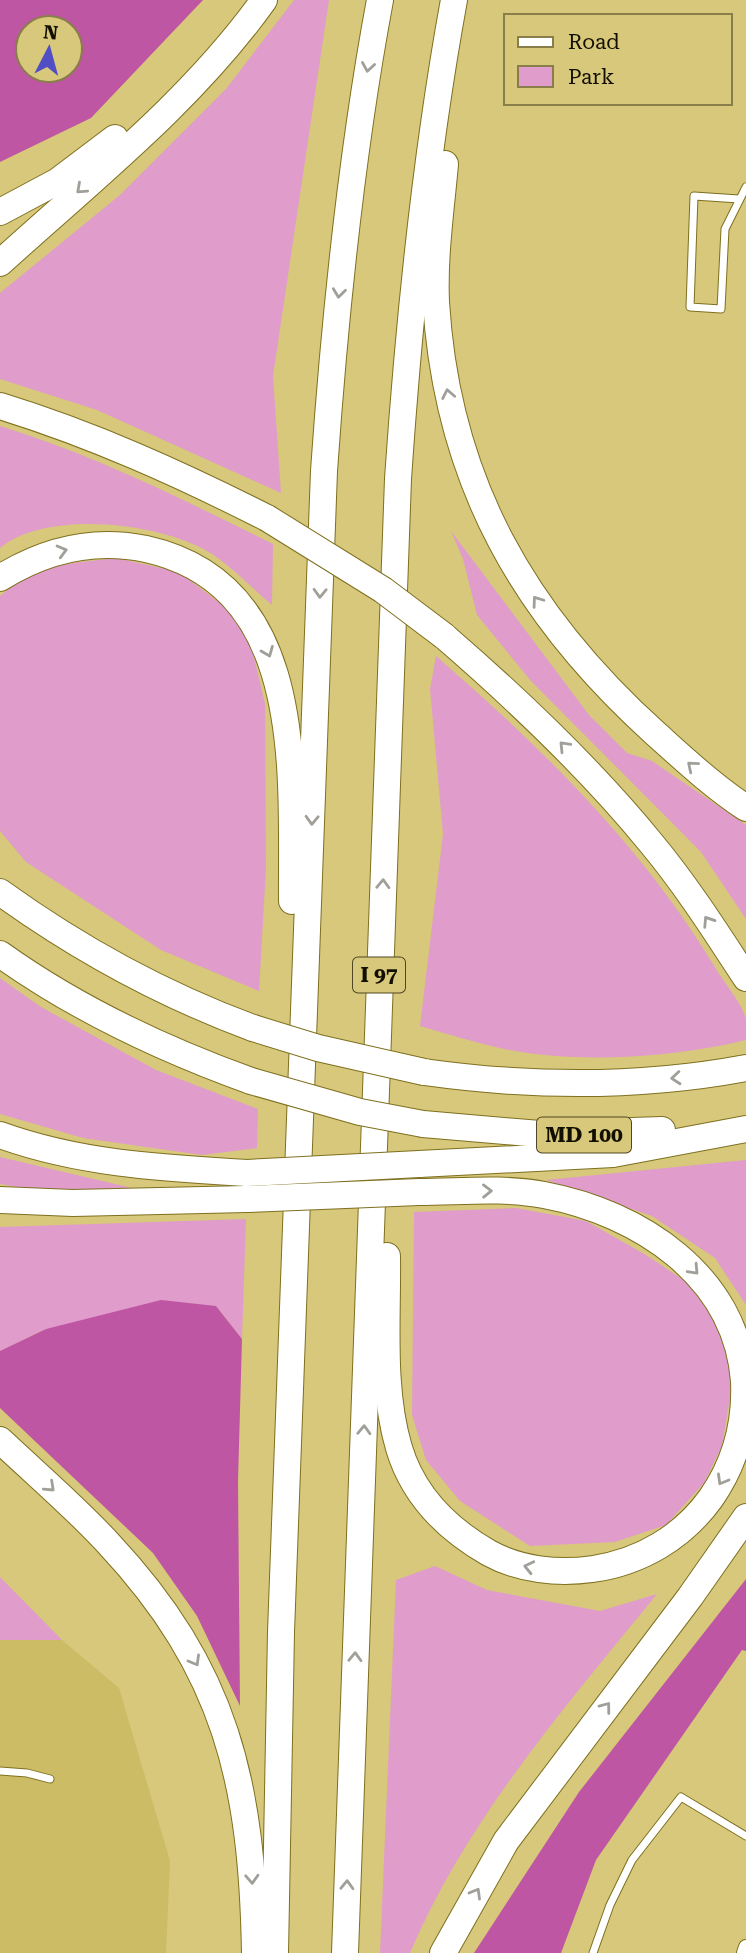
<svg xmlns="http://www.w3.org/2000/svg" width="746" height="1953" viewBox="0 0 746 1953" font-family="'Roboto Serif',serif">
	<rect width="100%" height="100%" fill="#d7c87b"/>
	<polygon fill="#ccbc65" points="0,1640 62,1640 119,1688 170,1861 166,1953 0,1953"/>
	<g fill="#e09cca">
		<polygon points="294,0 329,0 273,376 281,493 97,410 0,379 0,293 120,195 226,89"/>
		<path d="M 0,426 C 95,455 184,500 273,544 L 272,605 C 253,589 235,570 215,556 C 165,522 47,509 0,548 Z"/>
		<polygon points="451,531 589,715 627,753 652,761 746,825 746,919 701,852 531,681 477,615 463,559"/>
		<path d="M 116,558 L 179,572 L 225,607 L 249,636 L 265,704 L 266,868 L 259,991 L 161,950 L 26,862 L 0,831 L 0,596 C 39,563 68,564 116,558 Z"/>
		<path d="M 436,656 C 542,748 643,847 716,969 C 725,984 741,1002 746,1019 C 746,1025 746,1034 746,1040 C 674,1058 577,1064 504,1049 C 476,1043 448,1034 420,1026 L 443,834 L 430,689 Z"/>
		<polygon points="0,978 41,1007 156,1070 258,1109 257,1148 202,1155 83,1138 0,1114"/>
		<polygon points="0,1157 145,1191 46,1192 0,1184"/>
		<polygon points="746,1160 746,1305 715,1258 652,1216 546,1180"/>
		<polygon points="516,1208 586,1221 646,1255 688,1283 716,1323 729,1363 731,1391 722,1446 704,1483 666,1525 615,1542 530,1546 460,1501 426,1460 412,1415 414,1212"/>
		<polygon points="246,1219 242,1339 216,1306 46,1329 0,1351 0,1227"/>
		<path d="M 435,1566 L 487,1590 L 600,1611 L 657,1594 C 566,1706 467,1819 410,1953 L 380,1953 L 396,1580 Z"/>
		<polygon points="0,1577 62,1640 0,1640"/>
	</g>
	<g fill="#bf56a3" fill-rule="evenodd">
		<path d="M 0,0 L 203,0 L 91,118 L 0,162 ZM 28,28 L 70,28 L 70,70 L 28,70 Z"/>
		<polygon points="161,1300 216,1306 242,1339 238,1481 240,1706 197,1616 153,1553 0,1408 0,1351 46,1329"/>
		<polygon points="746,1579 746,1651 742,1650 596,1860 561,1953 474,1953 579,1792"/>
	</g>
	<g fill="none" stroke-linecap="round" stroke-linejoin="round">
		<defs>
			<g id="service">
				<polyline points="739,199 694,196 690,307 721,309 725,229 746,187"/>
				<polyline points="0,1771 27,1773 50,1779"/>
				<polyline points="593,1953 610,1905 632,1860 681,1797 746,1836"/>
			</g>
			<polyline id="minor" points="744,1953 746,1947"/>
			<g id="motorway">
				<path d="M 445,164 C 441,209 434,256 436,302 C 447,481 524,615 656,734 C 685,760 714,787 746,808"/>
				<polyline points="0,212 58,181 115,138"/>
				<path d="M 0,263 C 91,180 192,101 264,0"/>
				<path d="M 0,406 C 94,435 180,474 267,518"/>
				<path d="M 0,578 C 45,550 93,538 146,549 C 308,585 291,774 292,901"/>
				<path d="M 444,636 C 518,700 589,767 651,843 C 686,885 716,932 746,978"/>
				<path d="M 0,892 C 79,949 161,994 253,1028"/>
				<path d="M 0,954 C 77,1009 162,1049 251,1081"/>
				<path d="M 424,1072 C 531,1087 639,1088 746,1068"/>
				<polyline points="423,1124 540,1134 662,1130"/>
				<path d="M 0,1135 C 80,1164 163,1168 247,1173"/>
				<polyline points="419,1164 613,1154 746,1129"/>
				<polyline points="0,1200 73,1203 247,1199"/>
				<path d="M 387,1256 C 388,1318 381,1388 399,1448 C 413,1495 447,1529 489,1553 C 520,1570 558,1574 593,1569 C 641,1562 683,1537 711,1498 C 736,1462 746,1424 744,1381 C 736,1276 640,1213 544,1195 C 503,1187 460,1192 419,1192"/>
				<path d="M 0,1440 C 36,1474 75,1507 108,1543 C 227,1670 252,1784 255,1953"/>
				<path d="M 275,1953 L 281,1632 L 324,471 C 335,313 351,155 380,0"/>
				<path d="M 345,1953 L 398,479 C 409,318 425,158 454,0"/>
				<polyline points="443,1953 506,1841 690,1597 746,1517"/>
			</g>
		</defs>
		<use href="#service" stroke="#7e701f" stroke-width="9"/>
		<use href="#minor" stroke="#7e701f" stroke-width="16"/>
		<use href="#motorway" stroke="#7e701f" stroke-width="28"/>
		<use href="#service" stroke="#fff" stroke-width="7"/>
		<use href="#minor" stroke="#fff" stroke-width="14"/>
		<use href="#motorway" stroke="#fff" stroke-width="26"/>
		<defs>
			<g id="motorway-bridge">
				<polyline points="267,518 383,590 444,636"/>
				<polyline points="253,1028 318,1048 424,1072"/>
				<polyline points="251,1081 360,1112 423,1124"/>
				<polyline points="247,1173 419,1164"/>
				<polyline points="247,1199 419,1192"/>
			</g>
		</defs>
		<use href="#motorway-bridge" stroke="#7e701f" stroke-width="28" stroke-linecap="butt"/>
		<use href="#motorway-bridge" stroke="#fff" stroke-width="26"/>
	</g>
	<defs><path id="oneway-chevron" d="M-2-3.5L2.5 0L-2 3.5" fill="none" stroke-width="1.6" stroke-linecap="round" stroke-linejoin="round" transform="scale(1.75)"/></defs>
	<g stroke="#a19f99">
		<use href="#oneway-chevron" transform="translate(368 67) rotate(99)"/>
		<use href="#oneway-chevron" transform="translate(81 189) rotate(138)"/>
		<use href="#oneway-chevron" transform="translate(339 293) rotate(97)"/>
		<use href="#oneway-chevron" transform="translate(448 394) rotate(-101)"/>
		<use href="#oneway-chevron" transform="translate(62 551) rotate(-15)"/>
		<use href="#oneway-chevron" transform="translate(320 593) rotate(92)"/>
		<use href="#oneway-chevron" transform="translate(537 601) rotate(-126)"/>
		<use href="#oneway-chevron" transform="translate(268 652) rotate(68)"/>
		<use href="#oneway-chevron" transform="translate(564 746) rotate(-134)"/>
		<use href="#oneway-chevron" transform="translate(692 766) rotate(-140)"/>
		<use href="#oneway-chevron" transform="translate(312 820) rotate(92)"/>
		<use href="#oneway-chevron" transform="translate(383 884) rotate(-88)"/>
		<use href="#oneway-chevron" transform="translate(708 921) rotate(-123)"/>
		<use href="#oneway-chevron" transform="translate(676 1078) rotate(175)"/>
		<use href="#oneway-chevron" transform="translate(487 1191) rotate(-1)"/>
		<use href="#oneway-chevron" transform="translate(694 1270) rotate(47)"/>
		<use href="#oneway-chevron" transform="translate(364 1430) rotate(-88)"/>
		<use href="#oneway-chevron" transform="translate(722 1480) rotate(120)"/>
		<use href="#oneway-chevron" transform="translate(50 1487) rotate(43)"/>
		<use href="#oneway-chevron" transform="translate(529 1567) rotate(-167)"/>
		<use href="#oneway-chevron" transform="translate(355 1657) rotate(-88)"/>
		<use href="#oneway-chevron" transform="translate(195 1661) rotate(60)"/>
		<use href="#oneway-chevron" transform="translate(606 1707) rotate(-53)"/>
		<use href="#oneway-chevron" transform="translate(252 1879) rotate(87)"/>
		<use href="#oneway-chevron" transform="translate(347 1885) rotate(-88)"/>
		<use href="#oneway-chevron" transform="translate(476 1893) rotate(-60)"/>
	</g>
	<g text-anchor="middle" stroke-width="7" stroke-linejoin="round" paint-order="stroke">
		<g fill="#d7c87b" stroke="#4e4625" stroke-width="2">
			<rect x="353" y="957.5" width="52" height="35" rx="5"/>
			<rect x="537" y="1117.5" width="94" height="35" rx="5"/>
		</g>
		<g font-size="21" font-weight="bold" fill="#130f00">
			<text x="379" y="982">I 97</text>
			<text x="584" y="1142">MD 100</text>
		</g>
	</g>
	<rect x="504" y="14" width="228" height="91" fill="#d7c87b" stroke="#897e4a" stroke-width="2"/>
	<rect x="518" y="37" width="35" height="10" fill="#ffffff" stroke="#897e4a" stroke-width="2"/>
	<text x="568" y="49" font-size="21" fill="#130f00">Road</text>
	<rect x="518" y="66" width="35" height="21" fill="#e09cca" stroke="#897e4a" stroke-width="2"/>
	<text x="568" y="84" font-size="21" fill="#130f00">Park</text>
	<g transform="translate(49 49) rotate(6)"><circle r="33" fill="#d7c87b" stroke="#897e4a" stroke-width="2"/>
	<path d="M0-5L12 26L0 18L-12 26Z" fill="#514ec5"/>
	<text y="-10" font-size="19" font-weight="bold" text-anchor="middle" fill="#130f00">N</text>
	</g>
</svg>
